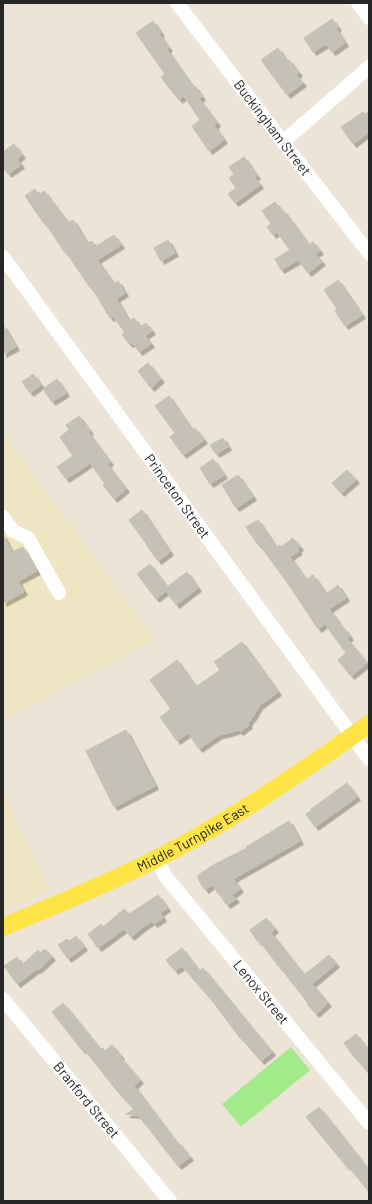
<svg xmlns="http://www.w3.org/2000/svg" width="372" height="1204" viewBox="0 0 372 1204" font-family="Barlow,sans-serif">
	<defs>
		<filter id="shadow"><feDropShadow dx="3.5" dy="3.5" stdDeviation="0" flood-color="#0004"/></filter>
	</defs>
	<rect width="100%" height="100%" fill="#ece4d6"/>
	<g fill="#f0e5c2">
		<polygon points="3,435 155,640 3,720"/>
		<polygon points="3,792 49,891 3,910"/>
	</g>
	<polygon fill="#a3ea8b" points="291,1047 310,1070 241,1127 222,1104"/>
	<g fill="#c6c1b6" stroke="#c7c0b0" filter="url(#shadow)">
		<polygon points="332,19 338,27 336,29 345,43 332,52 326,44 313,52 304,38"/>
		<polygon points="153,21 161,33 159,34 169,48 167,50 193,87 195,86 202,97 199,99 217,123 214,126 224,140 209,151 192,126 200,120 184,96 179,100 175,94 174,94 161,77 165,74 136,33"/>
		<polygon points="278,48 286,60 289,60 299,73 296,75 303,83 287,95 261,60"/>
		<polygon points="369,111 369,132 353,144 341,127 363,112 365,114"/>
		<polygon points="14,144 22,155 17,159 21,165 8,174 3,167 3,152"/>
		<polygon points="244,157 257,176 254,177 260,185 235,203 228,194 236,188 229,178 234,174 229,167"/>
		<polygon points="35,189 39,195 44,191 68,223 73,220 87,243 92,241 95,247 114,235 121,245 97,260 114,284 118,281 125,293 116,299 129,321 134,318 140,327 146,323 152,331 145,336 151,344 139,352 134,344 128,343 122,334 125,333 113,316 110,318 92,288 91,289 68,255 67,255 63,250 46,224 45,225 25,196"/>
		<polygon points="275,202 282,211 283,210 309,245 313,242 320,251 315,254 322,262 308,273 298,260 281,270 275,259 290,250 277,232 273,235 267,227 271,224 262,211"/>
		<polygon points="168,240 175,253 161,261 154,248"/>
		<polygon points="338,280 362,315 345,326 335,311 337,309 324,290"/>
		<polygon points="3,325 16,347 3,354"/>
		<polygon points="148,363 161,379 151,388 138,371"/>
		<polygon points="33,374 41,385 30,393 22,382"/>
		<polygon points="57,379 66,393 52,402 43,389"/>
		<polygon points="169,396 192,430 195,428 204,440 183,455 170,437 175,433 155,406"/>
		<polygon points="79,416 90,431 88,432 110,462 107,464 126,489 114,499 103,485 105,484 90,463 66,479 57,467 73,456 60,437 69,430 66,425"/>
		<polygon points="223,438 228,447 216,454 210,445"/>
		<polygon points="213,459 224,475 210,484 200,468"/>
		<polygon points="347,470 356,480 341,493 332,483"/>
		<polygon points="238,475 253,497 236,508 222,485"/>
		<polygon points="142,510 170,552 158,561 147,546 148,546 129,520"/>
		<polygon points="258,520 276,547 280,545 281,547 293,538 300,547 297,549 299,551 290,557 306,580 313,575 326,594 338,585 346,598 329,609 343,629 344,628 350,637 347,639 367,663 351,676 338,660 346,653 325,624 318,629 289,585 259,544 258,545 246,527"/>
		<polygon points="3,535 12,552 23,547 37,571 18,581 24,592 3,603"/>
		<polygon points="150,564 167,587 187,572 198,588 176,605 166,591 156,599 137,574"/>
		<polygon points="242,642 278,692 259,706 254,715 248,723 249,725 240,732 238,730 229,733 219,735 199,749 188,733 177,741 160,717 171,709 150,680 177,660 196,687 220,670 214,662"/>
		<polygon points="126,730 155,786 114,807 86,751"/>
		<polygon points="347,783 357,797 315,827 306,814 312,810 311,809"/>
		<polygon points="289,821 300,841 233,879 240,889 232,895 236,899 227,905 212,885 205,890 198,879 199,878 197,876 213,865 247,848 246,847"/>
		<polygon points="158,895 167,908 160,913 163,918 154,924 152,921 143,927 131,937 124,929 98,948 88,934 101,924 103,927 124,909 129,914"/>
		<polygon points="266,918 275,929 271,933 304,975 329,955 336,964 312,984 328,1003 316,1014 307,1004 308,1003 279,966 278,966 271,956 259,941 258,942 250,930"/>
		<polygon points="76,936 84,947 68,959 58,945 67,939 69,941"/>
		<polygon points="182,948 199,971 203,968 272,1052 261,1061 241,1038 240,1038 214,1003 182,966 175,971 166,960"/>
		<polygon points="45,949 52,957 38,970 37,969 17,984 4,966 17,957 22,965 38,950 40,953"/>
		<polygon points="63,1003 101,1050 103,1048 105,1051 112,1045 121,1056 120,1057 140,1080 134,1086 177,1143 178,1142 190,1157 178,1166 138,1115 126,1114 134,1109 117,1091 84,1049 82,1050 52,1012"/>
		<polygon points="356,1034 369,1051 369,1074 355,1057 354,1057 344,1043"/>
		<polygon points="319,1107 369,1170 369,1192 348,1166 347,1167 306,1117"/>
	</g>
	<g fill="none" stroke-linecap="round" stroke-linejoin="round">
		<g stroke="#fff" stroke-width="14">
			<path id="s1" d="M 177,3 L 283,142 L 369,253"/>
			<polyline points="358,3 369,18"/>
			<polyline points="283,142 369,67"/>
			<path id="s2" d="M 3,257 L 369,759"/>
			<polyline points="3,517 13,531 28,538 59,593"/>
			<path id="s3" d="M 156,859 L 166,877 L 369,1123"/>
			<path id="s4" d="M 3,999 L 170,1201"/>
		</g>
		<path stroke="#ffe447" stroke-width="18" id="s5" d="M 3,927 C 54,906 107,884 156,859 C 231,821 300,773 369,724"/>
	</g>
	<g text-anchor="middle" stroke-width="3.5" stroke-linejoin="round" paint-order="stroke">
		<g font-size="14" fill="#272727" stroke="#fff">
			<text dy="5" stroke="none"><textPath href="#s1" startOffset="157">Buckingham Street</textPath></text>
			<text dy="5" stroke="none"><textPath href="#s2" startOffset="296">Princeton Street</textPath></text>
			<text dy="5" stroke="none"><textPath href="#s5" startOffset="210">Middle Turnpike East</textPath></text>
			<text dy="5" stroke="none"><textPath href="#s3" startOffset="170">Lenox Street</textPath></text>
			<text dy="5" stroke="none"><textPath href="#s4" startOffset="131">Branford Street</textPath></text>
		</g>
	</g>
	<rect width="372" height="1204" fill="none" stroke="#272727" stroke-width="8"/>
</svg>
